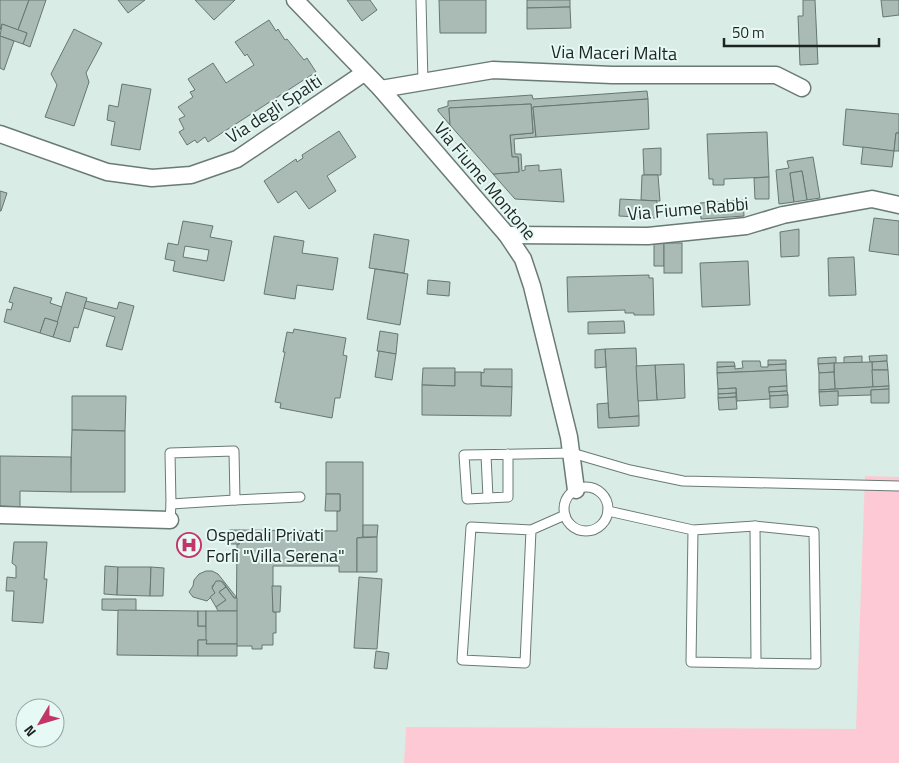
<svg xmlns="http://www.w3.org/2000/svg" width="899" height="763" viewBox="0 0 899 763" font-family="'Titillium Web',sans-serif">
	<rect width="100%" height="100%" fill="#daece6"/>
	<polygon fill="#fdc9d4" points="865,476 899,477 899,763 404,763 406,727 856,729"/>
	<g fill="#aabbb5" stroke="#677671" fill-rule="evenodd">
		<polygon points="0,0 29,0 18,30 2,24 0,30"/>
		<polygon points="29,0 46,0 30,47 23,44 27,33 18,30"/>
		<polygon points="118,0 145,0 128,13"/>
		<polygon points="195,0 235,0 214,20"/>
		<polygon points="347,0 370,0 377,10 362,21"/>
		<polygon points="439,0 486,0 486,33 440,33"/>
		<polygon points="527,0 570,0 570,7 527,8"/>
		<polygon points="803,0 815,0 818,64 800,65 798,16 803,16"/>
		<polygon points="881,0 899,0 899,15 883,17"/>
		<polygon points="570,7 571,28 527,29 527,8"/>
		<polygon points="269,20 276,31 278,29 285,40 287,39 304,60 307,58 316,72 208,142 205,137 197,143 195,140 187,145 179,132 184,129 179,119 185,116 178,107 193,97 190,92 195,90 188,79 213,63 226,83 254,65 247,54 245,56 235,42"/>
		<polygon points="2,24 27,33 23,44 0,36"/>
		<polygon points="74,29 102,43 86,73 89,82 74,126 45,117 57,85 51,74"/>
		<polygon points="0,36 14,41 4,70 0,68"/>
		<polygon points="122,84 151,89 140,150 111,145 115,122 107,120 109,105 118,107"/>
		<polygon points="647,91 648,99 533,107 536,137 514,139 515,154 521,154 522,171 525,170 525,166 539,165 539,171 561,169 564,202 515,199 493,174 519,172 518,157 512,157 510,135 533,133 531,104 449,108 450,125 438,111 438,109 448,106 448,101 532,95 533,99"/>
		<polygon points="648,99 649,129 536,137 533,107"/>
		<polygon points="531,104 533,133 510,135 512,157 518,157 519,172 493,174 450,125 449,108"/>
		<polygon points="846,109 899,114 899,133 896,133 894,151 843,145"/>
		<polygon points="339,131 356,157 327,176 336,191 309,209 296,191 278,203 264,181 296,159 297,162 303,158 302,155"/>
		<polygon points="767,132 769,177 724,179 724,185 713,185 713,179 709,179 707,134"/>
		<polygon points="896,133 899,133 899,151 894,151"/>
		<polygon points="863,147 894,151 892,167 861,164"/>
		<polygon points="661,148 661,175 644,175 643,149"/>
		<polygon points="813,157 820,198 807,200 802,171 790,173 794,202 779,204 776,170 789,168 787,161"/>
		<polygon points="802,171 807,200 794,202 790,173"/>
		<polygon points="642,175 658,175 660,201 641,200"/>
		<polygon points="769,177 769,199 755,199 754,178"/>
		<polygon points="0,191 7,193 1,211 0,211"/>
		<polygon points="620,199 657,201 656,218 619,216"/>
		<polygon points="743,200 744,216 701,219 700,203"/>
		<polygon points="874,218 899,221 899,255 869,251"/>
		<path d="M 183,221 L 213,226 L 210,237 L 232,241 L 224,281 L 173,271 L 175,261 L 165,259 L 168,243 L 178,245 ZM 185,246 L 209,250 L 207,261 L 183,257 Z"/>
		<polygon points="799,229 799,256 781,257 780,232"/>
		<polygon points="374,234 409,240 404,273 369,268"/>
		<polygon points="274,236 304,241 302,253 338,258 333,290 297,285 295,299 264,294"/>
		<polygon points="654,242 664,243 664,266 654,266"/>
		<rect x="664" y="243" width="18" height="30"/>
		<polygon points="854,257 856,295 829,296 828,258"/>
		<polygon points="748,261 750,305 702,307 700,263"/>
		<polygon points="375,269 408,274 400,325 367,319"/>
		<polygon points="649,275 649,278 653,278 654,315 634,315 634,313 625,313 625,310 568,312 567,277"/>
		<polygon points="428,280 450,282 449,296 427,294"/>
		<polygon points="14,287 52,298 50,303 62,307 58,322 45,318 40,333 4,322 7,309 11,310 13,303 9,302"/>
		<polygon points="66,292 87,298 78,328 74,327 70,342 53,337"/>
		<polygon points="86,301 117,309 119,302 134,306 122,350 106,346 115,317 84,308"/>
		<polygon points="45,318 58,322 53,337 40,333"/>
		<polygon points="624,321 625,333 588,334 588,322"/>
		<polygon points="294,329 346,338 343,355 347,356 340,398 335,398 332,418 280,408 281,403 275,402 285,352 283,352 287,332 293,333"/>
		<polygon points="380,331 398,334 396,354 377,351"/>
		<polygon points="636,348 639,416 609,418 605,349"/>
		<polygon points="605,349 606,367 595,368 595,350"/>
		<polygon points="379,351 396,354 392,380 375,377"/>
		<polygon points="887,355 887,361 870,362 869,356"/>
		<polygon points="862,356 862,363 844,364 844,357"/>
		<polygon points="836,357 836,363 818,364 818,358"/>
		<polygon points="768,360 786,360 786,364 768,365"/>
		<polygon points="742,361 760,361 761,367 768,367 768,365 786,364 786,370 717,373 717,367 735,366 735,369 743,368"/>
		<polygon points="887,361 888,370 872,370 872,362"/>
		<polygon points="717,362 734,362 735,366 717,367"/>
		<polygon points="872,362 873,387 835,389 834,363"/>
		<polygon points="834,363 834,372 819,373 818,364"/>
		<polygon points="684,364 685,398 657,400 655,365"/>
		<polygon points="655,365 657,400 638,401 636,366"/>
		<polygon points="423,368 455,368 455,386 422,385"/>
		<polygon points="484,369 512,369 512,387 481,386 481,372 484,373"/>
		<polygon points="786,370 787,386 769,387 770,399 737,401 736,388 718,389 717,373"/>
		<polygon points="872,370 888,370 889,386 873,387"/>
		<polygon points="455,372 481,372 481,386 512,387 511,416 422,415 422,385 455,386"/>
		<polygon points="834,372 835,389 819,390 819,373"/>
		<polygon points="787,386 787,391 769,392 769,387"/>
		<polygon points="889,386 889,389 871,390 871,395 838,396 838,391 819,392 819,390"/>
		<polygon points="736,388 736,393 718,394 718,389"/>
		<polygon points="889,389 889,403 871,403 871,390"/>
		<polygon points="787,391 788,395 770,396 769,392"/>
		<polygon points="838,391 838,405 820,406 819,392"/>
		<polygon points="736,393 736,397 718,398 718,394"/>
		<polygon points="788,395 788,407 770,408 770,396"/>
		<polygon points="72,396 126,396 125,431 72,430"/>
		<polygon points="736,397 737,409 719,410 718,398"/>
		<polygon points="608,403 609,418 639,416 639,426 598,428 597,404"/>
		<polygon points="72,430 125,431 125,492 70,492"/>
		<polygon points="0,456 71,457 71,492 20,491 20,507 0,506"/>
		<polygon points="326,462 363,462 363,537 357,538 357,572 339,572 339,566 273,566 273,612 276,612 276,633 273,633 273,645 262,645 262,649 252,649 252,646 236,646 237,544 239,544 239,530 337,531 337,511 340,511 340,494 326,494"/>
		<polygon points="326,494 340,494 340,511 325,511"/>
		<polygon points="363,525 378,525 377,537 363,537"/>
		<rect x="230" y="530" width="9" height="14"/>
		<polygon points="377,537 377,572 357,572 357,538"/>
		<polygon points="14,542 47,542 44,579 47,579 43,623 12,621 14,591 6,591 7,577 16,578 16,566 12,563"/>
		<polygon points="105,566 118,567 117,595 104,594"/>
		<polygon points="118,567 151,567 150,596 117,595"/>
		<polygon points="151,567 164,568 163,596 150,596"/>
		<polygon points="206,571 212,571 218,574 237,598 234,598 223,582 219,581 212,586 215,593 207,601 193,597 189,592 193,586 194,580 199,574"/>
		<polygon points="359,577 382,579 377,649 354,648"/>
		<polygon points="216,581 221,581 226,587 219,592 226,600 216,607 210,597 215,593 212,588"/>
		<polygon points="272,586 281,586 280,612 273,612"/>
		<polygon points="226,587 234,598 237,598 237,611 218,611 216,607 226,600 219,592"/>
		<polygon points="102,599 136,599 136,611 102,610"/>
		<polygon points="118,610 198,611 198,626 206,626 207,640 198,640 198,656 117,655"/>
		<rect x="198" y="611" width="8" height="15"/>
		<rect x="206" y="611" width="31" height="33"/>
		<polygon points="198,640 207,640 206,644 237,644 237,656 198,656"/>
		<polygon points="376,651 389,653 387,669 374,668"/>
	</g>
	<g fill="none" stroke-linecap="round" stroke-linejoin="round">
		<defs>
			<g id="lane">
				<polyline points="421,0 423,83"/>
				<polyline points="508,454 508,497 467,499 464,455 572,453 630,470 683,481 899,486"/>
				<polyline points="486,455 488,498"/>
				<circle cx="586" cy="509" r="22"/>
				<polyline points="171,504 235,500"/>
				<polyline points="608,511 693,530 755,526 814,532 816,664 691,662 693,530"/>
				<polyline points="170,520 171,504 170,453 234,451 235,500 300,497"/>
				<polyline points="755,526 756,663"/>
				<polyline points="531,530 525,663 462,660 471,527 531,530 565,515"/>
			</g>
			<g id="street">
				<polyline points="295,0 381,89 507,235 523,259 532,286 569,437 576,490"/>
				<polyline points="381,89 493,70 612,75 776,75 802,88"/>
				<polyline points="0,134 107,172 152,178 191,175 237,159 364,73"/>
				<polyline points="507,235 648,236 746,226 783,215 872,199 899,205"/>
				<polyline points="0,515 170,520"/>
			</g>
		</defs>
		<use href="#lane" stroke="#6a7a75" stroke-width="11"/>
		<use href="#street" stroke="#6a7a75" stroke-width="19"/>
		<use href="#lane" stroke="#fff" stroke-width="9"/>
		<use href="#street" stroke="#fff" stroke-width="16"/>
	</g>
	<defs>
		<symbol id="hospital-ring" viewBox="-11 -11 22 22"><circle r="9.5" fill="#e7f9f4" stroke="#c23567" stroke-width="1.5"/><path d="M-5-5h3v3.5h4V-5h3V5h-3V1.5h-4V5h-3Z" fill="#c23567"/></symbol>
	</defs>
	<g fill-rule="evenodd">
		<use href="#hospital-ring" x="175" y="531" width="28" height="28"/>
	</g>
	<g text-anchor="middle" stroke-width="4" stroke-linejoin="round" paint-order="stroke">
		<g font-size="18" fill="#1e2422" stroke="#e7f9f4">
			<text transform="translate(614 53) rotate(1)" y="6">Via Maceri Malta</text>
			<text transform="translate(274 109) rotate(-33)" y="6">Via degli Spalti</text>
			<text transform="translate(485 181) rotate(50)" y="6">Via Fiume Montone</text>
			<text transform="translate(688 209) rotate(-5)" y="6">Via Fiume Rabbi</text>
		</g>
		<g font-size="18" fill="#1e2422" stroke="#e7f9f4" text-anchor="start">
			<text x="206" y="541">Ospedali Privati<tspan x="206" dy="21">Forlì "Villa Serena"</tspan></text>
		</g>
	</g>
	<g transform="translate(40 723) rotate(232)"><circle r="24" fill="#e7f9f4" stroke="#97a4a0"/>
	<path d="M0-4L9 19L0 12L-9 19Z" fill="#c23567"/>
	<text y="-8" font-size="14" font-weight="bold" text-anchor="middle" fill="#1e2422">N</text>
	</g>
	<path d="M724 38v8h155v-8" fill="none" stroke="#1e2422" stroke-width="2.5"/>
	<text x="732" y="38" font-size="15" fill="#1e2422" stroke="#e7f9f4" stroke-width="4" paint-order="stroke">50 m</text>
</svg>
